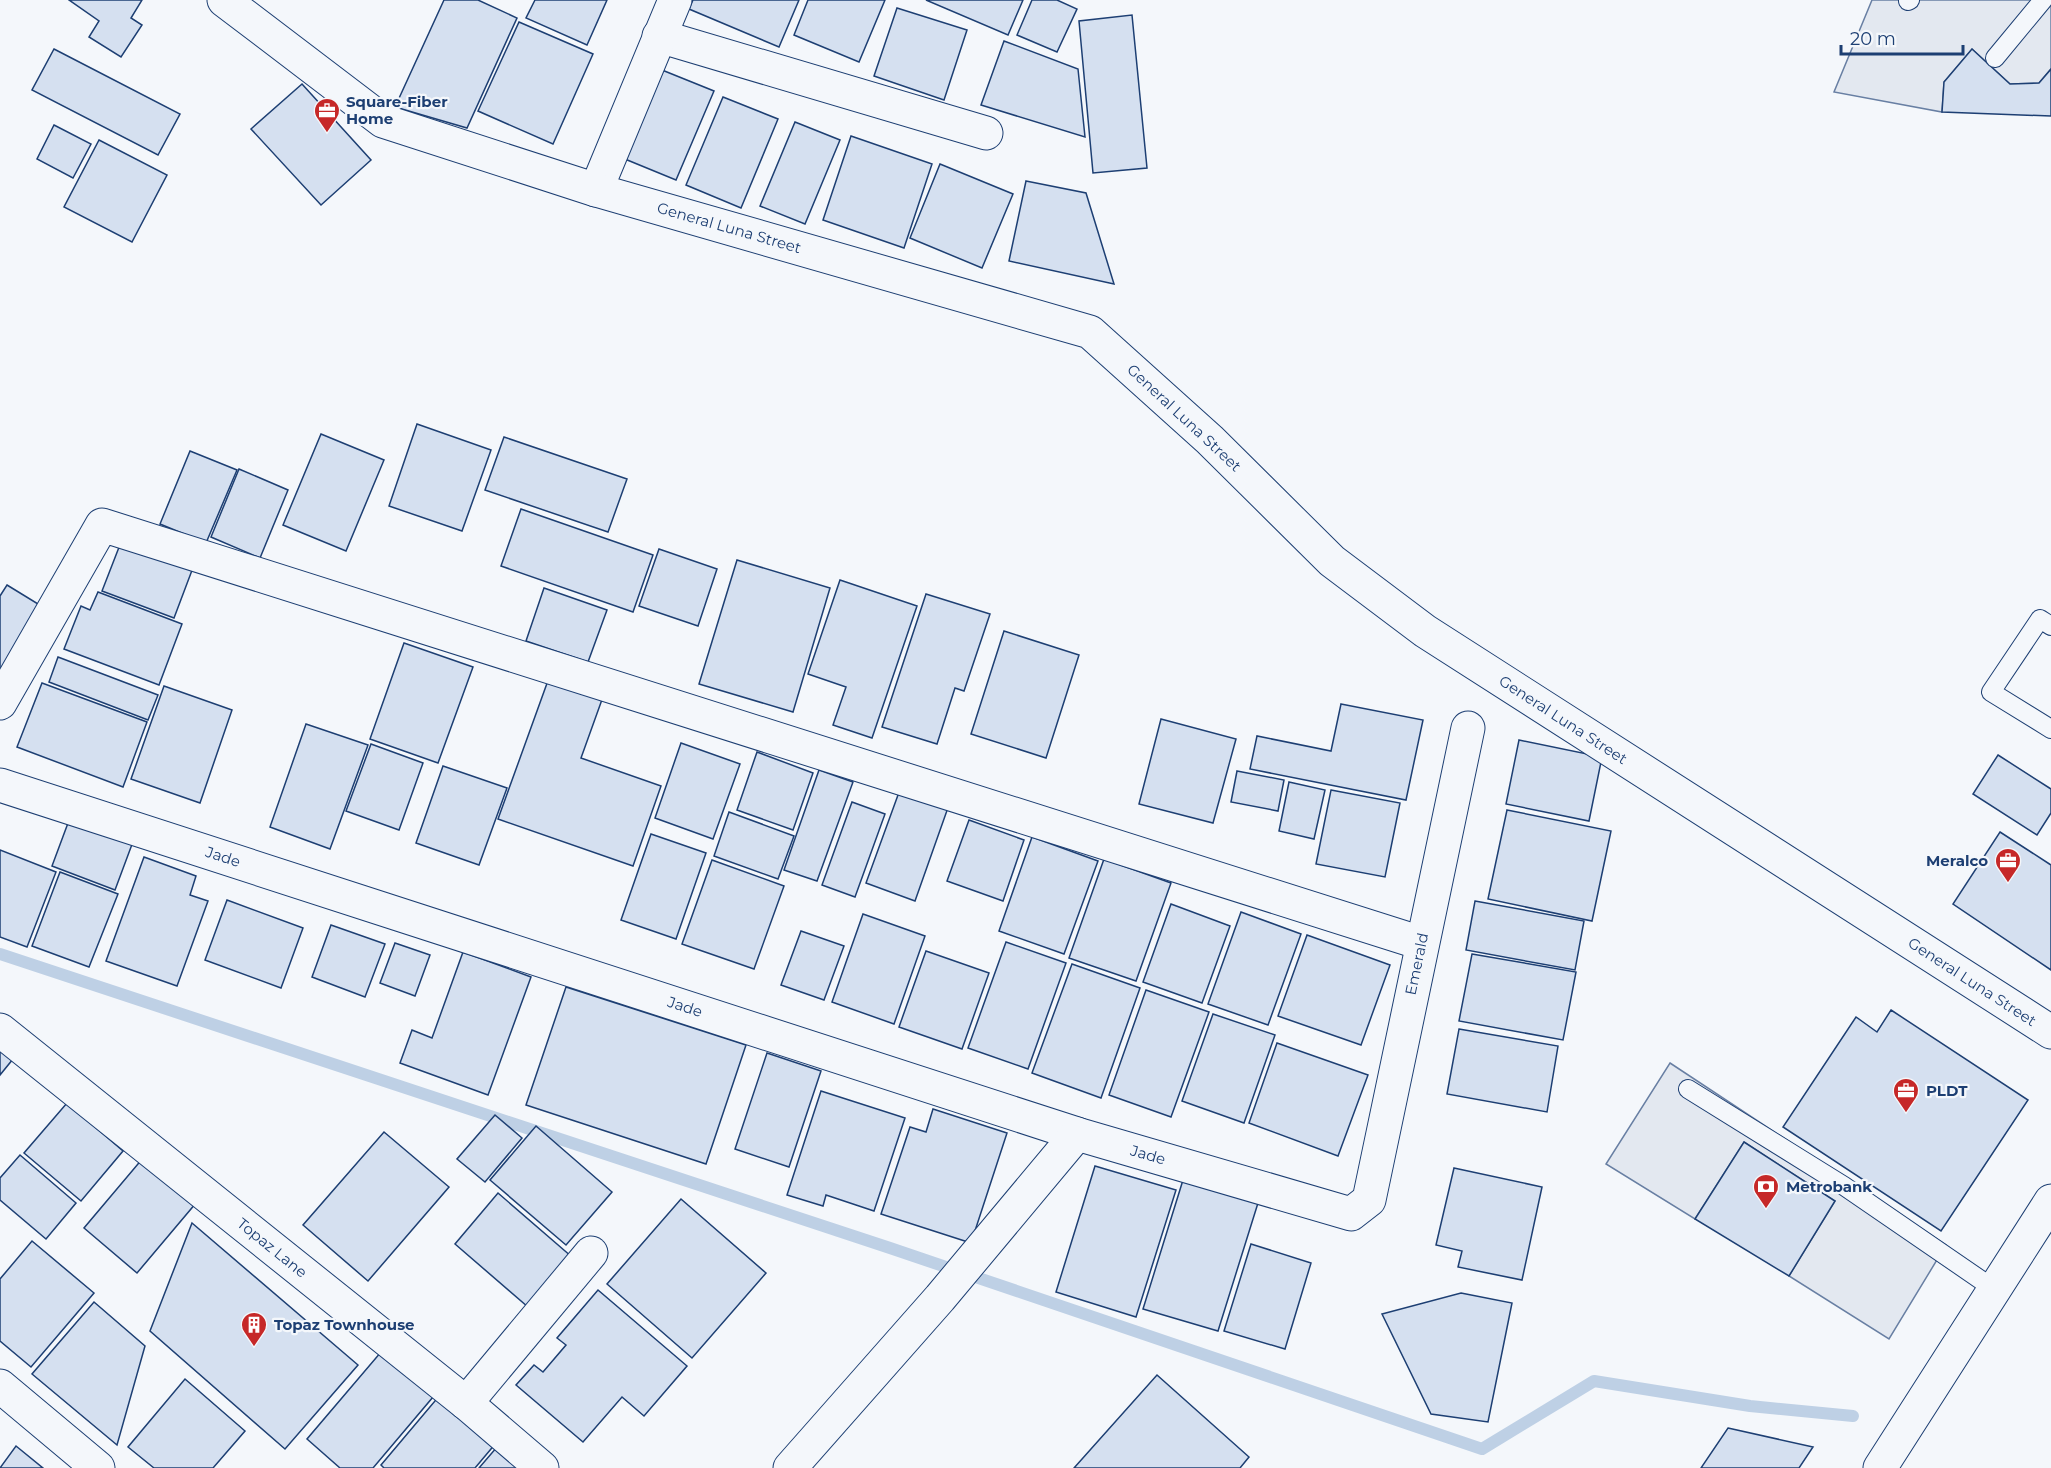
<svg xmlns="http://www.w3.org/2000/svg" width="2051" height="1468" viewBox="0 0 2051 1468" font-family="Montserrat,sans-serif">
	<rect width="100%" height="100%" fill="#f4f7fb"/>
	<g fill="#e3e8f0" stroke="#687fa3" stroke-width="1.5">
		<polygon points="1872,0 2051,0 2051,69 2039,83 2010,84 1972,49 1944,82 1942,112 1834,92"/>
		<polygon points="1670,1063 1946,1245 1889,1339 1789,1276 1835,1201 1744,1142 1695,1219 1606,1164"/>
	</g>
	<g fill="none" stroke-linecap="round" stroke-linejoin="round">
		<polyline stroke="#bed0e5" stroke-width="12" points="0,954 890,1248 1482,1449 1594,1381 1750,1406 1853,1416"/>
	</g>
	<g fill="#d5e0f0" stroke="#1d3f73" stroke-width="1.5">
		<polygon points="69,0 142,0 131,18 142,25 121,57 89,37 99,21"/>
		<polygon points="444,0 478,0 517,18 467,128 395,107"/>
		<polygon points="535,0 607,0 587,45 526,18"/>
		<polygon points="693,0 799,0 779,47 689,9"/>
		<polygon points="808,0 885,0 859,62 794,35"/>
		<polygon points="926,0 1023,0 1008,35"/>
		<polygon points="1032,0 1057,0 1077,9 1057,52 1017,35"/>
		<polygon points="897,8 967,30 944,100 874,76"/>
		<polygon points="1132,15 1147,168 1093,173 1079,21"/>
		<polygon points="519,22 593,54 553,144 478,111"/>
		<polygon points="1004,41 1078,69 1085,137 981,105"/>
		<polygon points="54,49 180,114 158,155 32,90"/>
		<polygon points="1972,49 2010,84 2039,83 2051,69 2051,116 1942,112 1944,82"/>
		<polygon points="657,68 714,91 676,180 620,157"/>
		<polygon points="302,84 371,160 321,205 251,129"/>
		<polygon points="723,97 778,119 741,208 686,185"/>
		<polygon points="795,122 840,140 805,224 760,206"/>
		<polygon points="54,125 91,144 73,178 37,159"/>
		<polygon points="851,136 932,164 904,248 823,220"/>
		<polygon points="99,140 167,175 132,242 64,207"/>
		<polygon points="940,164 1013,194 982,268 910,238"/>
		<polygon points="1026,181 1086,193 1114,284 1009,261"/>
		<polygon points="417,424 491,450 462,531 389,506"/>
		<polygon points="321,434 384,460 346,551 283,525"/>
		<polygon points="504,437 627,479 608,532 485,490"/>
		<polygon points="190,451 237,470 206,543 160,524"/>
		<polygon points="239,469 288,490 260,558 211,537"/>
		<polygon points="521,509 653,555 633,612 501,566"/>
		<polygon points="123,537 194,565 174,618 102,591"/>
		<polygon points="659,549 717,569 698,626 639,606"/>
		<polygon points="737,560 830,588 793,712 699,684"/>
		<polygon points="840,580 917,606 872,738 833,725 846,687 808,674"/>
		<polygon points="7,585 43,607 0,672 0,596"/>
		<polygon points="544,588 607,610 588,662 526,641"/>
		<polygon points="98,592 182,624 159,685 64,649 81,606 90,610"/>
		<polygon points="926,594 990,614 964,691 955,688 937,744 882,727"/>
		<polygon points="1004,631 1079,655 1046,758 971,734"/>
		<polygon points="404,643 473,667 438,763 370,739"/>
		<polygon points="58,657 158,695 148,720 49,682"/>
		<polygon points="550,675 604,694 581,758 661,786 633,866 498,819"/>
		<polygon points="42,683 147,722 123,787 17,747"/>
		<polygon points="164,686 232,710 200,803 131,779"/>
		<polygon points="1341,704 1423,720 1406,800 1250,769 1257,736 1331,751"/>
		<polygon points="1161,719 1236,739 1213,823 1139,804"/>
		<polygon points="306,724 368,745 330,849 270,827"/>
		<polygon points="1519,740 1602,757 1589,821 1506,804"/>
		<polygon points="681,743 740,764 713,839 655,818"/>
		<polygon points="371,744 423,763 399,830 346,811"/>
		<polygon points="757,752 813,773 793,830 737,810"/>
		<polygon points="1998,755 2051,789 2051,813 2037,835 1973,794"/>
		<polygon points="443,766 507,788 479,865 416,843"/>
		<polygon points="819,770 853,782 817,881 784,870"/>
		<polygon points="1237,771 1284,780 1278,811 1231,802"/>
		<polygon points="1289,782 1325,790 1314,839 1279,831"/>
		<polygon points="902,784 950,802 915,901 866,883"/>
		<polygon points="1331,790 1400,803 1385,877 1316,864"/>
		<polygon points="852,802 885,814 855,897 822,885"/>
		<polygon points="1507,810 1611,831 1592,921 1488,899"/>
		<polygon points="729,812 794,836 778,879 714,856"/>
		<polygon points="71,815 134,839 115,890 52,866"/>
		<polygon points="969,820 1024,840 1003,901 947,881"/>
		<polygon points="2000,832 2051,865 2051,970 1953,904"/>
		<polygon points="651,834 706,853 676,939 621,920"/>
		<polygon points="1032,837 1098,861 1064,954 999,931"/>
		<polygon points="0,850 56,872 27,947 0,937"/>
		<polygon points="144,857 196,876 190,895 208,901 177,986 106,961"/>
		<polygon points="1104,859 1171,883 1136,981 1069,958"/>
		<polygon points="712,860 784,886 754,969 682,944"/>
		<polygon points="60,872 118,894 89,967 32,946"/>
		<polygon points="227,900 303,928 281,988 205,960"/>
		<polygon points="1475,901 1584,921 1575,970 1466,950"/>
		<polygon points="1171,904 1230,926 1202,1003 1143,982"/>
		<polygon points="1241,912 1301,934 1268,1025 1208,1004"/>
		<polygon points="863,914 925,936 894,1024 832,1002"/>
		<polygon points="331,925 385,944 365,997 312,977"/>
		<polygon points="801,931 844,946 824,1000 781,985"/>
		<polygon points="1307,935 1390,965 1361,1045 1278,1016"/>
		<polygon points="1006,942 1066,963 1028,1069 968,1048"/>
		<polygon points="395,943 430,955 415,996 380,983"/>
		<polygon points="926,951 989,973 962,1049 899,1027"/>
		<polygon points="463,952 531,977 488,1095 400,1063 412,1030 432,1038"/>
		<polygon points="1472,954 1576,972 1563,1040 1459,1021"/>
		<polygon points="1072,964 1140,988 1101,1098 1032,1073"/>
		<polygon points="566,987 746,1045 706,1164 526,1105"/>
		<polygon points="1146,990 1209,1012 1171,1117 1109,1095"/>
		<polygon points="1891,1010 2028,1100 1941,1231 1783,1127 1856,1017 1877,1032"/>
		<polygon points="1213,1014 1275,1035 1244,1123 1182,1101"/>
		<polygon points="1459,1029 1558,1046 1547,1112 1447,1094"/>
		<polygon points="1277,1043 1368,1075 1338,1156 1249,1123"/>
		<polygon points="0,1048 13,1059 0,1075"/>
		<polygon points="767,1053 821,1071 789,1167 735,1149"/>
		<polygon points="821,1091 905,1118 874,1211 826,1195 823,1206 787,1195"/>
		<polygon points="67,1103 123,1151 81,1201 24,1153"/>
		<polygon points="933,1109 1007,1133 971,1243 881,1214 910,1127 926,1132"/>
		<polygon points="495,1115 522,1138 485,1182 457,1159"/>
		<polygon points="536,1126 612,1192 566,1245 490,1180"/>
		<polygon points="384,1132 449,1187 368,1281 303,1225"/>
		<polygon points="1744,1142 1835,1201 1789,1276 1695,1219"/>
		<polygon points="20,1155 76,1203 46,1239 0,1200 0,1178"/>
		<polygon points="143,1158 196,1203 137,1273 84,1228"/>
		<polygon points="1095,1166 1176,1190 1136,1317 1056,1292"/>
		<polygon points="1454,1168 1542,1187 1522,1280 1458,1267 1462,1251 1436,1245"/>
		<polygon points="1183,1180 1258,1203 1218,1331 1143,1309"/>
		<polygon points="498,1193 572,1257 528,1307 455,1244"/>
		<polygon points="681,1199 766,1273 692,1358 607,1284"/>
		<polygon points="192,1223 358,1365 285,1449 150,1331"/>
		<polygon points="32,1241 94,1293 31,1367 0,1341 0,1279"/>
		<polygon points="1251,1244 1311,1263 1285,1349 1224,1331"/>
		<polygon points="598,1290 687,1366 644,1416 622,1397 583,1442 516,1385 534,1365 543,1372 566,1345 557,1338"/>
		<polygon points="1461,1293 1512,1303 1488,1422 1431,1414 1382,1314"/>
		<polygon points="94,1302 145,1346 117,1445 32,1374"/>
		<polygon points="381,1352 433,1397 373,1468 340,1468 307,1439"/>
		<polygon points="1157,1375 1249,1457 1240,1468 1074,1468"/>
		<polygon points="185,1379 245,1431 213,1468 154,1468 128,1447"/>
		<polygon points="440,1395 496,1443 475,1468 384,1468 381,1465"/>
		<polygon points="1728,1428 1813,1447 1799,1468 1701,1468"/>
		<polygon points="16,1446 43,1468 0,1468"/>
		<polygon points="497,1447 522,1468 479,1468"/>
	</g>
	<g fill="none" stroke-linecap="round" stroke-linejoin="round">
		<defs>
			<g id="lane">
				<polyline points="1908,1 1910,0"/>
				<polyline points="1995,58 2043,0"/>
				<polyline points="2051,626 2040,619 1991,692 2051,729"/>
				<polyline points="1688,1089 1844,1186 1994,1289"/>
			</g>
			<g id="street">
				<polyline points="659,36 986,133"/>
				<polyline points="596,190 675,0"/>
				<polyline points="0,703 102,525 1421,943"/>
				<polyline points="0,785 1077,1134 1351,1214 1369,1200 1468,728"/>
				<polyline points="0,1030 466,1403 542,1468"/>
				<polyline points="0,1386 98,1468"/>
				<polyline points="466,1403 591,1253"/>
				<polyline points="790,1468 940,1298 1077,1134"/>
			</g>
			<polyline id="secondary" points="224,0 383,121 596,190 1090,332 1210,440 1332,561 1425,631 2051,1032"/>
			<polyline id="primary" points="1880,1468 2051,1201"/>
		</defs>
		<use href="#lane" stroke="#1d3f73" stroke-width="20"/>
		<use href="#street" stroke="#1d3f73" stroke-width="35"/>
		<use href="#secondary" stroke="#1d3f73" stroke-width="35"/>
		<use href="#primary" stroke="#1d3f73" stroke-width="35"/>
		<use href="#lane" stroke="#f4f7fb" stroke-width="18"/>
		<use href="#street" stroke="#f4f7fb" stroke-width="33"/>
		<use href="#secondary" stroke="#f4f7fb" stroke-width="33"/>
		<use href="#primary" stroke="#f4f7fb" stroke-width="33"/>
	</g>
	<defs>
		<symbol id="office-pin" viewBox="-11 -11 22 30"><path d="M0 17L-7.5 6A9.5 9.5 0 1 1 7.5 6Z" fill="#c62828" stroke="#f4f7fb"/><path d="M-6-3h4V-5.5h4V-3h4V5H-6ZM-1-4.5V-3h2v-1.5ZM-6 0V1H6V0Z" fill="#fff"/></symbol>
		<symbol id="bank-pin" viewBox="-11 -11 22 30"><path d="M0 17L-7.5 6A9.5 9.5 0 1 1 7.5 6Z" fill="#c62828" stroke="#f4f7fb"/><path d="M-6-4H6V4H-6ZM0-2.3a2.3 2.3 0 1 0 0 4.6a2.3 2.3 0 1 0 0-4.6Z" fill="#fff"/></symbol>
		<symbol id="building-pin" viewBox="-11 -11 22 30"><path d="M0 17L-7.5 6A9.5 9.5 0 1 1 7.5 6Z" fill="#c62828" stroke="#f4f7fb"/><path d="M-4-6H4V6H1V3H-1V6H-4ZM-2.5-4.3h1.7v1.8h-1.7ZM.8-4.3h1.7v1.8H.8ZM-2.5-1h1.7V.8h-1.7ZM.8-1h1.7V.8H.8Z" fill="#fff"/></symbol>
	</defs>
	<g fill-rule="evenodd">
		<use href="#office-pin" x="312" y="96" width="30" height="40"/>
		<use href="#office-pin" x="1993" y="846" width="30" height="40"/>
		<use href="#office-pin" x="1891" y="1076" width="30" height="40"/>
		<use href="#bank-pin" x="1751" y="1172" width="30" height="40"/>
		<use href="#building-pin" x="239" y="1310" width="30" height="40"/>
	</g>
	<g text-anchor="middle" stroke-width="4.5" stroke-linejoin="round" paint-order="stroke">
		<g font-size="15" font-weight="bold" fill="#1d3f73" stroke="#f4f7fb" text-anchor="start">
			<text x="346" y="107">Square-Fiber<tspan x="346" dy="17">Home</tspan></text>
			<text x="1988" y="866" text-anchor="end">Meralco</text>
			<text x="1926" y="1096">PLDT</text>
			<text x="1786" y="1192">Metrobank</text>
			<text x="274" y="1330">Topaz Townhouse</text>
		</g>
		<g font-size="15" fill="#1d3f73" stroke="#f4f7fb">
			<text transform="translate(729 228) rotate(16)" y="5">General Luna Street</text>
			<text transform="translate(1184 418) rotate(43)" y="5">General Luna Street</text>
			<text transform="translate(1563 720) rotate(33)" y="5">General Luna Street</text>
			<text transform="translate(223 857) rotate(18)" y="5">Jade</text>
			<text transform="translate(1417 964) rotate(-78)" y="5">Emerald</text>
			<text transform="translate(1972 982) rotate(33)" y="5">General Luna Street</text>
			<text transform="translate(685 1007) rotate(18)" y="5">Jade</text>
			<text transform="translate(1148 1155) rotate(16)" y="5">Jade</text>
			<text transform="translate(272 1248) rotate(39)" y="5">Topaz Lane</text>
		</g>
	</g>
	<path d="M1841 45v9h122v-9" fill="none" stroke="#1d3f73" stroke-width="3"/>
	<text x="1850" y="45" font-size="18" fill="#1d3f73" stroke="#f4f7fb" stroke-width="4.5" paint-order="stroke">20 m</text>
</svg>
